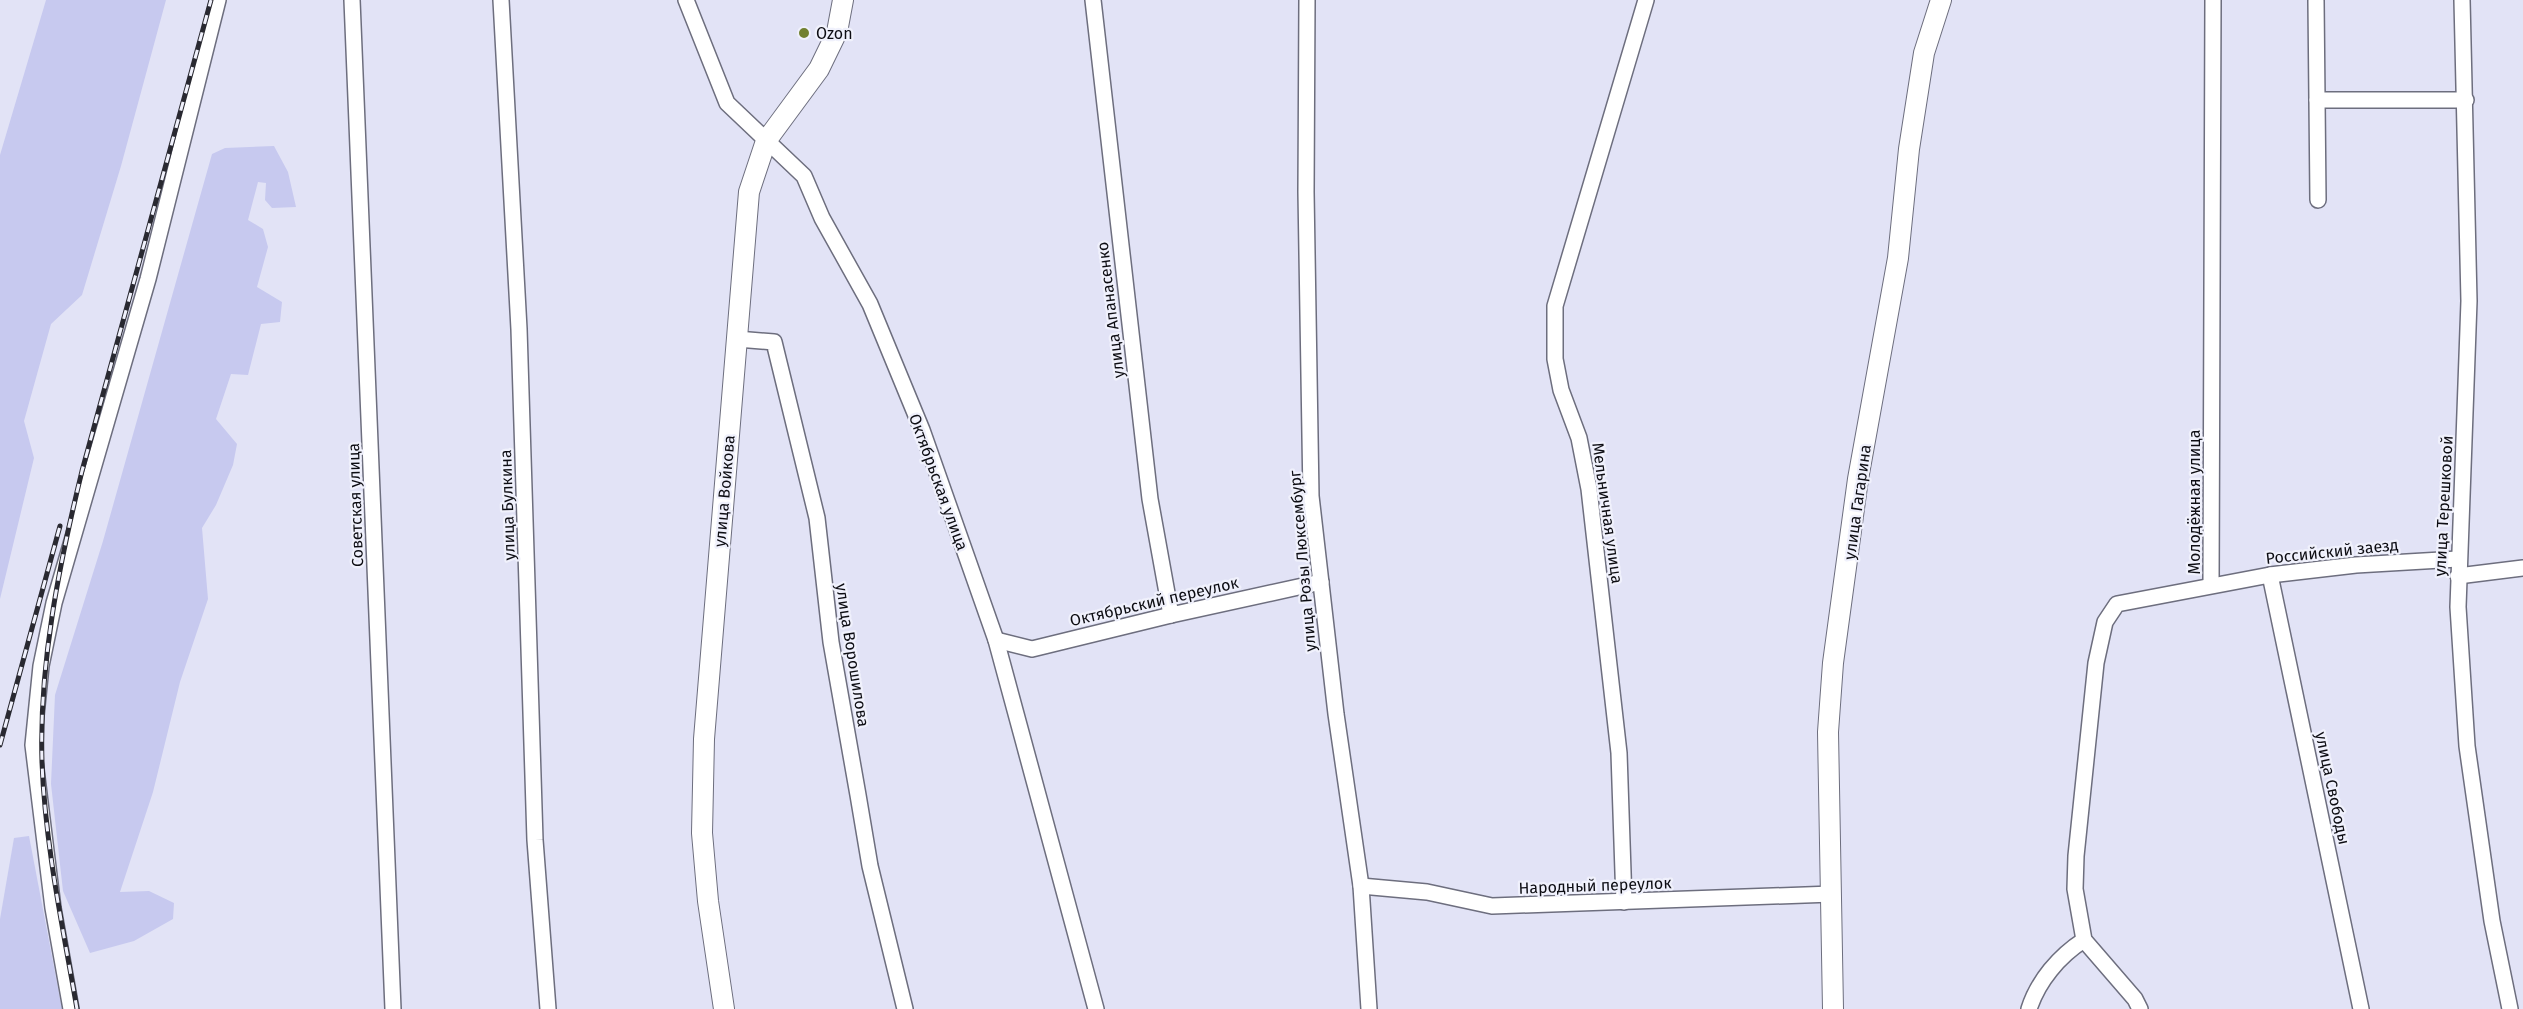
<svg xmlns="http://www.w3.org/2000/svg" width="2523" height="1009" viewBox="0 0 2523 1009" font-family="'Fira Sans',sans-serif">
	<rect width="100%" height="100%" fill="#e2e3f6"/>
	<g fill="#c7c9ef">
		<polygon points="46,0 166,0 121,166 82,295 51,324 24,421 34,458 0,599 0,155"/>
		<polygon points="274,146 288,172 296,207 272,208 265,200 266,183 258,182 248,220 263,229 268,247 257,287 282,302 280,322 261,324 248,375 231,374 216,419 237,444 233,465 216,505 202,528 208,599 180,682 153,792 120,892 149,891 174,903 173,919 134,941 90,953 63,891 51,784 55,695 103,541 212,154 225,148"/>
		<polygon points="29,836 62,1009 0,1009 0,919 14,838"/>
	</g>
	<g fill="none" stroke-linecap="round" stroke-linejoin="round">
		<defs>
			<g id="minor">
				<polyline points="352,0 393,1009"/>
				<polyline points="501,0 519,329 535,840 548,1009"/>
				<polyline points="686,0 727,103 804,176 822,218 870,304 922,430 996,640 1096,1009"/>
				<polyline points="1093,0 1150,499 1171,615"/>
				<polyline points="1307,0 1306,192 1311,496 1336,714 1361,886 1369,1009"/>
				<polyline points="2462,0 2469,301 2458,607 2467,746 2492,921 2510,1009"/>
				<polyline points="2316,1 2318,200"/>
				<polyline points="2317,100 2466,100"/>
				<polyline points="737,339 774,342 817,518 831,642 858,795 870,866 905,1009"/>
				<polyline points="2270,575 2361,1009"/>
				<polyline points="2458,576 2523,568"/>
				<polyline points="2211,585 2213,0"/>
				<polyline points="996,640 1032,649 1171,615 1321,582"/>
				<polyline points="1361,886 1427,892 1492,906 1832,894"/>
				<polyline points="1624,902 1619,753 1589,489 1579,438 1561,390 1555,359 1555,306 1646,0"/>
				<polyline points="71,1009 53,908 33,745 41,666 54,603 148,279 218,0"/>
				<path d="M 2029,1009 C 2038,981 2059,956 2084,940"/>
				<polyline points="2140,1009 2135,999 2084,940 2075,889 2076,856 2096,663 2105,622 2117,604 2270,575 2356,565 2458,559"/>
			</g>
			<g id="major">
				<polyline points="724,1009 708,901 702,833 704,739 749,192 766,141 819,69 837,32 843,0"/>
				<polyline points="1833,1009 1828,732 1833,663 1858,479 1898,258 1909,149 1924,53 1941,0"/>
			</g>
		</defs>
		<use href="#minor" stroke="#6d6e7e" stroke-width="18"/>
		<use href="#major" stroke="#6d6e7e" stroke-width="22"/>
		<use href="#minor" stroke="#fff" stroke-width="15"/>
		<use href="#major" stroke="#fff" stroke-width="20"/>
		<defs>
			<g id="rail">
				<polyline points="0,745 60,526"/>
				<path d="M 77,1009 C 63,928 45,845 42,762 C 39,664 59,565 82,471 L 211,0"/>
			</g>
		</defs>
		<use href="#rail" stroke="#292931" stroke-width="5"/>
		<use href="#rail" stroke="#f0f1fc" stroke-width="3" stroke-dasharray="9" stroke-linecap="butt"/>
	</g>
	<circle fill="#71802f" stroke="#f0f1fc" stroke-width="2" cx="804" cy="33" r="6"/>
	<g text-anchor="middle" stroke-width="4.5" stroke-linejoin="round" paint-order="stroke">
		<g font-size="16" fill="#0d0d13" stroke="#f0f1fc" text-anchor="start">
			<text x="816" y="39">Ozon</text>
		</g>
		<g font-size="16" fill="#0d0d13" stroke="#f0f1fc">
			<text transform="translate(1110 310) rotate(-97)" y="6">улица Апанасенко</text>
			<text transform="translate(939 482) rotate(70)" y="6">Октябрьская улица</text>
			<text transform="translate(724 491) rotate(-85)" y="6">улица Войкова</text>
			<text transform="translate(1857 502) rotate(-82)" y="6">улица Гагарина</text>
			<text transform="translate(2194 502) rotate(-90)" y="6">Молодёжная улица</text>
			<text transform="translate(355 505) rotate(-92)" y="6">Советская улица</text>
			<text transform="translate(507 505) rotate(-92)" y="6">улица Булкина</text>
			<text transform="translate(2443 506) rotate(-87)" y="6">улица Терешковой</text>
			<text transform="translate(1608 513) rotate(82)" y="6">Мельничная улица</text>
			<text transform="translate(2332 551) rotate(-6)" y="6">Российский заезд</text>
			<text transform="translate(1302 561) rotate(-95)" y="6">улица Розы Люксембург</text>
			<text transform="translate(1154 601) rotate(-13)" y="6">Октябрьский переулок</text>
			<text transform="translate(853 655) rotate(81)" y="6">улица Ворошилова</text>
			<text transform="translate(2333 788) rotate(78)" y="6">улица Свободы</text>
			<text transform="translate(1595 885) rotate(-2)" y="6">Народный переулок</text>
		</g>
	</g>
</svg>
